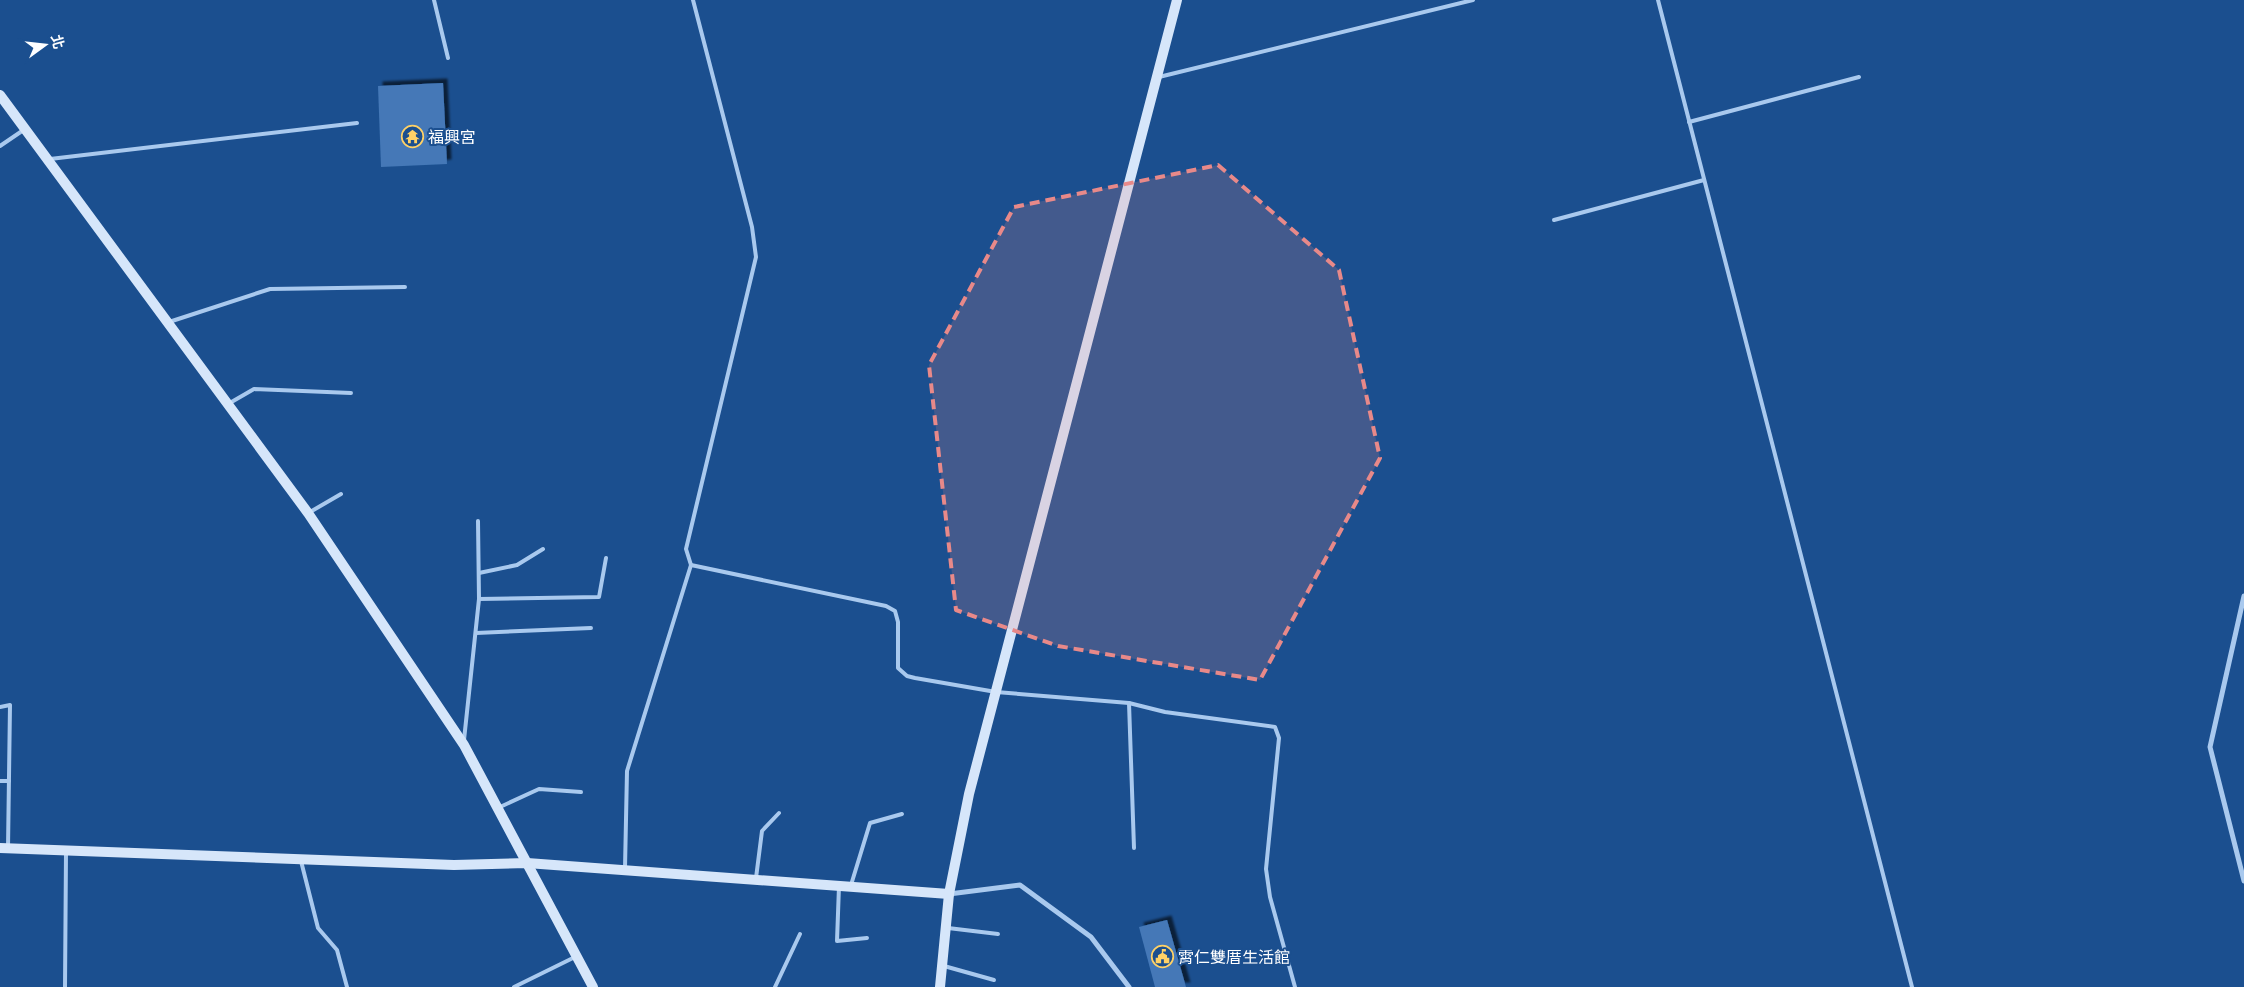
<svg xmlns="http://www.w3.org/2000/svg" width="2244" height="987" viewBox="0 0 2244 987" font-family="Karla,'Noto Sans TC',sans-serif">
	<defs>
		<filter id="shadow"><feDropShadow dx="4.5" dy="-4.5" stdDeviation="1" flood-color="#0009"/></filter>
	</defs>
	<rect width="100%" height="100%" fill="#1b4f8f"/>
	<g fill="#4478b7" filter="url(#shadow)">
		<polygon points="443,83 447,164 381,167 378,86"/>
		<polygon points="1167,920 1186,987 1155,987 1139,927"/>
	</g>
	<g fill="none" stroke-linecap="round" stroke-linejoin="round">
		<g stroke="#a9c9ee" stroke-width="4">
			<polyline points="434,0 448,58"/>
			<polyline points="693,0 752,227 756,257 686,549 691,565 886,606 895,611 898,622 898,668 907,676 915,678 996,692 1129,703 1165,712 1275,727 1279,738 1266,869 1270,897 1295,987"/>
			<polyline points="1658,0 1912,987"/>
			<polyline points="1159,77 1473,0"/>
			<polyline points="1689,122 1859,77"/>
			<polyline points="0,146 25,129"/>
			<polyline points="50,159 357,123"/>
			<polyline points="1554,220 1704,180"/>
			<polyline points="169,322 270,289 405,287"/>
			<polyline points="228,404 254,389 351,393"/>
			<polyline points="310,512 341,494"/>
			<polyline points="479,573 517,565 543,549"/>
			<polyline points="479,599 599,597 606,558"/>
			<polyline points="476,633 591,628"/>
			<polyline points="1129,703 1134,848"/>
			<polyline points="0,707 10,705 8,848"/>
			<polyline points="464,740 479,599 478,521"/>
			<polyline points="0,781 9,781"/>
			<polyline points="500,807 539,789 581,792"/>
			<polyline points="301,861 318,928 337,950 347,987"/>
			<polyline points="625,868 627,771 691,565"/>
			<polyline points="756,878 762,831 779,813"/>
			<polyline points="851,885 870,823 902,814"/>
			<polyline points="839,886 837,941 867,938"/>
			<polyline points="948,928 998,934"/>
			<polyline points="944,966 994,980"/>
			<polyline points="65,987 66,852"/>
			<polyline points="514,987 575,957"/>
			<polyline points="775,987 800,934"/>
		</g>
		<g stroke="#a9c9ee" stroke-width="5">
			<polyline points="2244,596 2210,747 2244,881"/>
			<polyline points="949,894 1020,885 1091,937 1129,987"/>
		</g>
		<g stroke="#d6e6fa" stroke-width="10">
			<polyline points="0,95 308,513 464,745 593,987"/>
			<polyline points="0,848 454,865 527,863 949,894"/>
			<polyline points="940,987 949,894 969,794 1177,0"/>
		</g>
	</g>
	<path fill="#e88989" fill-opacity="0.2" stroke="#e88989" stroke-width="4" stroke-dasharray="10 6" stroke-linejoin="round" d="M 1218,165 L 1339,270 L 1380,458 L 1260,680 L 1058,646 L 956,610 L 929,365 L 1014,207 Z"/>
	<defs>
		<symbol id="temple-ring" viewBox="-11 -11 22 22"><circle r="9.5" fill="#1b4f8f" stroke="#ffd166" stroke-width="1.5"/><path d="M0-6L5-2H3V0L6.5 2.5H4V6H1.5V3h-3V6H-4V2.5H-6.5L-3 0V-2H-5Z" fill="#ffd166"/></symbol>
		<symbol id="civic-ring" viewBox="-11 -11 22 22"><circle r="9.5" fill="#1b4f8f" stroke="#ffd166" stroke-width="1.5"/><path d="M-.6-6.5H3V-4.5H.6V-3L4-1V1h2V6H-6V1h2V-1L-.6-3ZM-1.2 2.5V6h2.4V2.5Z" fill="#ffd166"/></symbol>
	</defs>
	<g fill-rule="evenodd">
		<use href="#temple-ring" x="400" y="124" width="25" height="25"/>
		<use href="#civic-ring" x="1150" y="944" width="25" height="25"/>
	</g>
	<g text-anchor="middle" stroke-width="4" stroke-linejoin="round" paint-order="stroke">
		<g font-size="16" fill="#fff" stroke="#1b4f8f" text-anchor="start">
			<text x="428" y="143">福興宮</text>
			<text x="1178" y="963">霄仁雙厝生活館</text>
		</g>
	</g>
	<g transform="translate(45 45) rotate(75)" stroke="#1b4f8f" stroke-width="4" paint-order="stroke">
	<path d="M0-4L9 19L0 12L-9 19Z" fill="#ffffff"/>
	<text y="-8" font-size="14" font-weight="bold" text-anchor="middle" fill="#ffffff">北</text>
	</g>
</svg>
